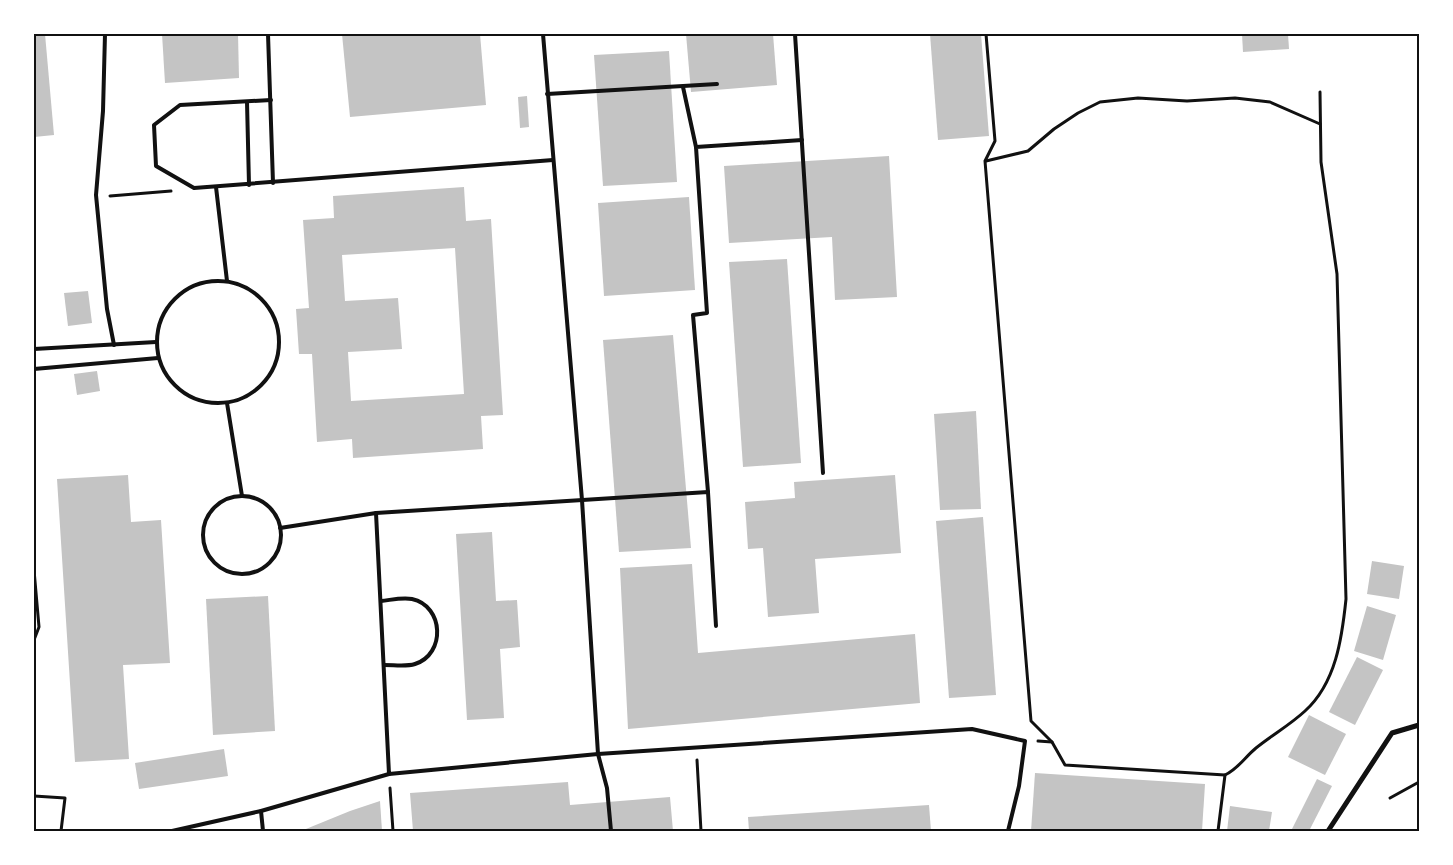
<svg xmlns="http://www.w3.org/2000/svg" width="1453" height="865" viewBox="0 0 1453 865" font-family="'PT Sans Narrow',sans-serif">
	<rect width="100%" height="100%" fill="#fff"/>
	<g fill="#c4c4c4" fill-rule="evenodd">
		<polygon points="34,34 45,34 54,135 34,137"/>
		<polygon points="162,34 238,34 239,78 165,83"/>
		<polygon points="342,34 480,34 486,105 350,117"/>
		<polygon points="686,34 773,34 777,85 691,92"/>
		<polygon points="930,34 981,34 989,136 938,140"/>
		<polygon points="1242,34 1288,34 1289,49 1243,52"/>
		<polygon points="669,51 677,182 603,186 594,55"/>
		<polygon points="527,96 529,127 520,128 518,97"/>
		<polygon points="889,156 897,297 835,300 832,237 729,243 724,166"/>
		<path d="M 464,187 L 466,221 L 491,219 L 503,415 L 481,416 L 483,449 L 353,458 L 352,439 L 317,442 L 312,354 L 299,354 L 296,309 L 309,308 L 303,220 L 334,218 L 333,196 ZM 455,248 L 464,394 L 351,401 L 348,352 L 402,349 L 398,298 L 345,301 L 342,255 Z"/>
		<polygon points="689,197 695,290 604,296 598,203"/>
		<polygon points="787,259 801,463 743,467 729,262"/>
		<polygon points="88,291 92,323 68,326 64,293"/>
		<polygon points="673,335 691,548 619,552 603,340"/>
		<polygon points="97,371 100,391 77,395 74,374"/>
		<polygon points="976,411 981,509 940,510 934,414"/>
		<polygon points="128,475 131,522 161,520 170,663 123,665 129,759 75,762 57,479"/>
		<polygon points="895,475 901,553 815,559 819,613 768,617 763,548 748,549 745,502 795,498 794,482"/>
		<polygon points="983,517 996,695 949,698 936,521"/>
		<polygon points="492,532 496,601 517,600 520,647 500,649 504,718 467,720 456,534"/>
		<polygon points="1372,561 1404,566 1399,599 1367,594"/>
		<polygon points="692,564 698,653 915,634 920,703 628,729 620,568"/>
		<polygon points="268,596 275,731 213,735 206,599"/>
		<polygon points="1367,606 1396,615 1383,660 1354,651"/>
		<polygon points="1357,657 1383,670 1355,725 1329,712"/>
		<polygon points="1309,715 1346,734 1325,775 1288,757"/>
		<polygon points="224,749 228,776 139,789 135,763"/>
		<polygon points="1035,773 1205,784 1202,831 1031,831"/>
		<polygon points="1317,779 1332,786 1309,831 1291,831"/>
		<polygon points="568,782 570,805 670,797 673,831 413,831 410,793"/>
		<polygon points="380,801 382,831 301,831 350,811"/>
		<polygon points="929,805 931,831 749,831 748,817"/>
		<polygon points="1230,806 1272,812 1269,831 1227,831"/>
	</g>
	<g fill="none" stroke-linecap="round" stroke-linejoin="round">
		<g stroke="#111" stroke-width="3">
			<path d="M 986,34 L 995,141 L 985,161 L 1031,721 L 1052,742 L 1065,765 L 1225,775 C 1238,769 1245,757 1256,748 C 1272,735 1290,725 1305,711 C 1336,683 1342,638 1346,599 L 1337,274 L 1321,162 L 1320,92"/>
			<polyline points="986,161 1028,151 1054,129 1078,113 1100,102 1138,98 1187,101 1235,98 1270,102 1320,124"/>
			<polyline points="110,196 171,191"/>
			<polyline points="34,570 39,627 34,640"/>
			<polyline points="1038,741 1052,742"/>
			<polyline points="697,760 701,831"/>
			<polyline points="390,788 393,831"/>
			<polyline points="34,796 65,798 61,831"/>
			<polyline points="1390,798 1419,782"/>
			<polyline points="1218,831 1225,775"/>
		</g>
		<g stroke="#111" stroke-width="4">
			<polyline points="105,34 103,111 96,195 107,309 114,345"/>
			<polyline points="268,34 273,183"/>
			<polyline points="543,34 582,500 598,754 607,788 611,831"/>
			<polyline points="795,34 823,473"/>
			<polyline points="683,87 696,147"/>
			<polyline points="547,94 717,84"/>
			<polyline points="271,100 180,105 154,125 156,166 194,188 553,160"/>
			<polyline points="247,102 249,185"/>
			<polyline points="216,187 227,281"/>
			<circle cx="218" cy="342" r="61"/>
			<polyline points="34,349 156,342"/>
			<polyline points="34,369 158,358"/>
			<polyline points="227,403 242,496"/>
			<polyline points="708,492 693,315 707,313 696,147 802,140"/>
			<circle cx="242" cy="535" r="39"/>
			<polyline points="376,513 389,774 598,754 972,729 1025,741 1019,786 1008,831"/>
			<polyline points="280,528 376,513 708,492 716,626"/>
			<path d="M 381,601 C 391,600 402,597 412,599 C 444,606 446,654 415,664 C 406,667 395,665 384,665"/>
			<polyline points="261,811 263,831"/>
			<polyline points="172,831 261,811 389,774"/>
		</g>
		<polyline stroke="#111" stroke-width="5" points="1328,831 1392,733 1419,725"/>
	</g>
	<rect width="1453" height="865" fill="none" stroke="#ffffff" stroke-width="70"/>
	<rect x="35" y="35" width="1383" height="795" fill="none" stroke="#111" stroke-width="2"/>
</svg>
